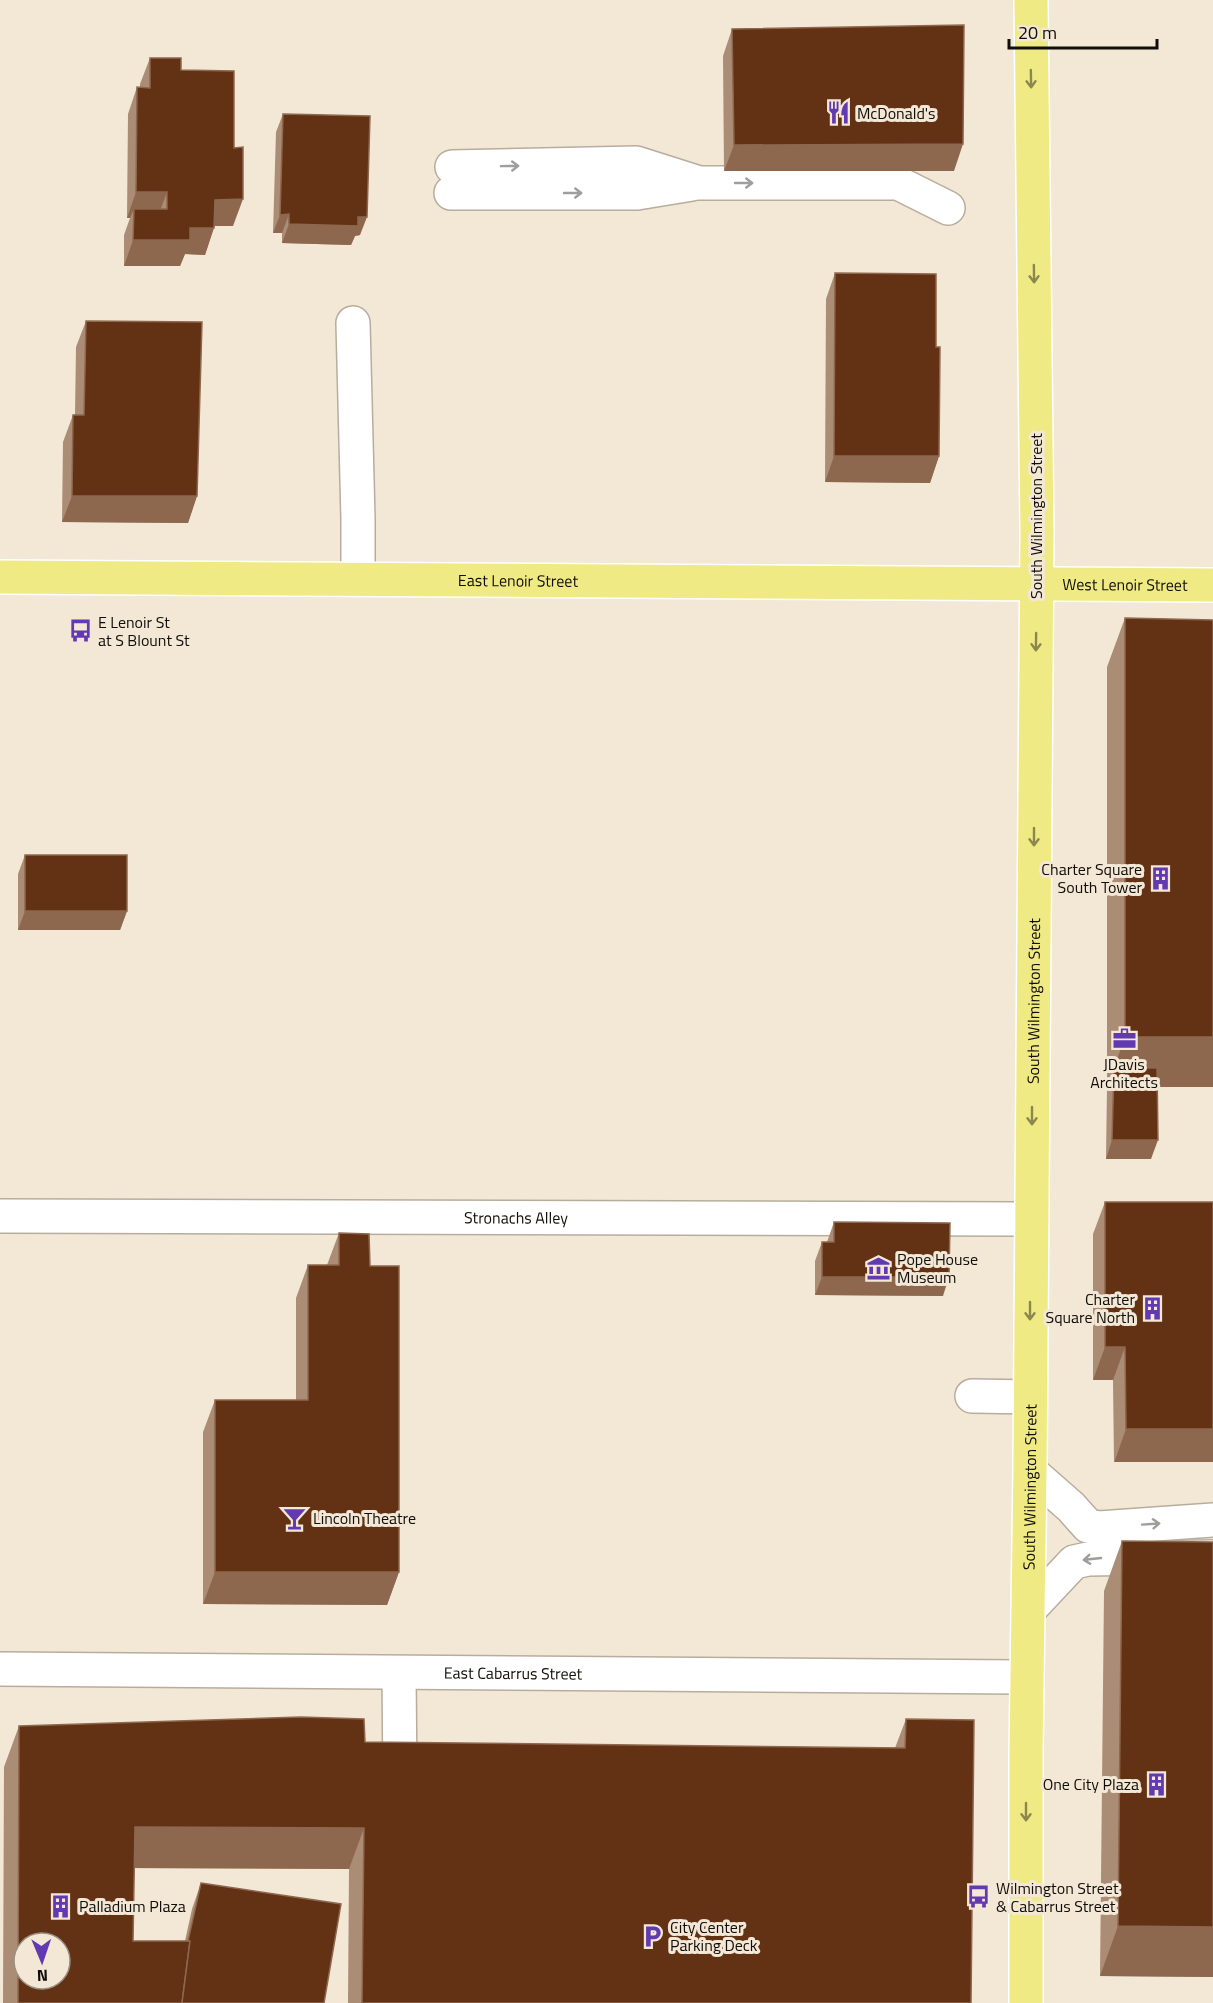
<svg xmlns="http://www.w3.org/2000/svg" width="1213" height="2003" viewBox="0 0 1213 2003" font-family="'Titillium Web',sans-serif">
	<rect width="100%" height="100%" fill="#f3e7d6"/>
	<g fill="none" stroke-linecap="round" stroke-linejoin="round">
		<defs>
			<g id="minor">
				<polyline points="452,167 636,163 699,183 898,183 948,208"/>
				<polyline points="451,193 637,193 692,184"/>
				<polyline points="353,323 358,519 358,579"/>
				<path id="s1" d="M 0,1216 L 1031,1219"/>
				<polyline points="972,1396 1030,1397"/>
				<polyline points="1030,1471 1071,1507 1088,1526 1099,1528 1213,1520"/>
				<polyline points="1028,1611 1074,1562 1088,1559 1213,1557"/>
				<path id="s2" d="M 0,1669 L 1027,1677"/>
				<polyline points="399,1673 400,1783"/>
			</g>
			<g id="major">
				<path id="s3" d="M 0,577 L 1213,585"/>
				<path id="s4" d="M 1026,2003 L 1026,1753 L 1030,1467 L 1037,533 L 1031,0"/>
			</g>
		</defs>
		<use href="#minor" stroke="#b8ad9d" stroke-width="36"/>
		<use href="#major" stroke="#fff" stroke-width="36"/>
		<use href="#minor" stroke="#fff" stroke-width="33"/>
		<use href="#major" stroke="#f0ea85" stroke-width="33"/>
	</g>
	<g fill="#ab8c74">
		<polygon points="732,29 954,171 724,171 723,56"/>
		<polygon points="150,58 181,70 233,226 214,226 205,255 185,254 180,266 124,266 124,235 130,218 127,218 128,114 137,87 140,87 140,84"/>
		<polygon points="283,114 360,235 355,236 351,245 282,243 282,233 273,233 276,132"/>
		<polygon points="835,273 936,347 939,456 930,483 825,482 826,299"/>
		<polygon points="86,321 197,496 188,523 62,522 63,442 73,415 75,415 76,347"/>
		<polygon points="1125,618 1213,620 1213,1087 1157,1087 1151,1159 1106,1159 1107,1087 1107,667"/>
		<polygon points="25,855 127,911 120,930 18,930 18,874"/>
		<polygon points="1105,1202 1213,1202 1114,1462 1113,1380 1093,1380 1093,1234"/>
		<polygon points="834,1222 943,1296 815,1295 815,1261 822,1242 827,1242"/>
		<polygon points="339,1233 370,1266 399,1572 387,1605 203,1604 203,1432 215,1400 296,1400 296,1298 308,1265 327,1265"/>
		<polygon points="1122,1541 1213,1542 1213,1977 1100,1976 1104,1591"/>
		<polygon points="906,1719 971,2003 348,2003 349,1869 134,1868 133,1941 185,1941 192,1909 201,1883 324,2003 3,2003 4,1767 19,1726 365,1742 895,1748"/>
	</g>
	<g fill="#8e684e">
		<polygon points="963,144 954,171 724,171 734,145"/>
		<polygon points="136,192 167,192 157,219 134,209 130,218 127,218"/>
		<polygon points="243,199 233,226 205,226 215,200"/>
		<polygon points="289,214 282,233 273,233 280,215"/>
		<polygon points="358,217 367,217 360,235 355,236 351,245 282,243 289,224"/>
		<polygon points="190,228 214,228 205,255 185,254 180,266 124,266 133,240"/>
		<polygon points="834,456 939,456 930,483 825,482"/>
		<polygon points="72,496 197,496 188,523 62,522"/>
		<polygon points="25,911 127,911 120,930 18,930"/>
		<polygon points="1125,1037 1213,1037 1213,1087 1114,1087 1114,1068"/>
		<polygon points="1112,1140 1158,1140 1151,1159 1106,1159"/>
		<polygon points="822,1277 949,1277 943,1296 815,1295"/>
		<polygon points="1105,1347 1125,1347 1113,1380 1093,1380"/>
		<polygon points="1126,1429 1213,1429 1213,1462 1114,1462"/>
		<polygon points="215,1572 399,1572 387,1605 203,1604"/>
		<polygon points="135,1827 364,1828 349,1869 120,1868"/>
		<polygon points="1118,1926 1213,1927 1213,1977 1100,1976"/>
	</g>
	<g fill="#633113" stroke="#8e684e" stroke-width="1.5" fill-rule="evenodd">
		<polygon points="964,25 963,144 734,145 732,29"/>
		<polygon points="150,58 181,58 181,70 234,71 234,148 243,147 243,199 215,200 214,228 190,228 190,240 133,240 134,209 167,209 167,192 136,192 137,87 150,88"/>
		<polygon points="283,114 370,116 367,217 358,217 358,226 289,224 289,214 280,215"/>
		<polygon points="835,273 936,274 936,347 940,347 939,456 834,456"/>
		<polygon points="86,321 202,322 197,496 72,496 73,415 84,415"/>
		<polygon points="1125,618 1213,620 1213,1037 1125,1037"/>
		<rect x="25" y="855" width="102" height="56"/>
		<polygon points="1114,1068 1157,1068 1158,1140 1112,1140"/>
		<polygon points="1105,1202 1213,1202 1213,1429 1126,1429 1125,1347 1105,1347"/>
		<polygon points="834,1222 950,1223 949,1277 822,1277 822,1242 834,1242"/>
		<polygon points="339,1233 369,1234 370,1266 399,1266 399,1572 215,1572 215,1400 308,1400 308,1265 339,1265"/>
		<polygon points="1122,1541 1213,1542 1213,1927 1118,1926"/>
		<path d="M 301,1717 L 364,1719 L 365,1742 L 905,1748 L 906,1719 L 974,1720 L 971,2003 L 362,2003 L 364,1828 L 135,1827 L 133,1941 L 190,1941 L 182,2003 L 18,2003 L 19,1726 ZM 24,1943 L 60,1943 L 60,1979 L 24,1979 Z"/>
		<polygon points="201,1883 341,1904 324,2003 182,2003 190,1941 188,1941"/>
	</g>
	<defs><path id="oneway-shaft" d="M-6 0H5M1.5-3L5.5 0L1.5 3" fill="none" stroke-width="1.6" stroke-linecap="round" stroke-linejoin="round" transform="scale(1.5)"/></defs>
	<g stroke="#8c874d">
		<use href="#oneway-shaft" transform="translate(1031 79) rotate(89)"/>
		<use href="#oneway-shaft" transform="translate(1034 274) rotate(89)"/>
		<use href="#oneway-shaft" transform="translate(1036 642) rotate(91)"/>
		<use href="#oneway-shaft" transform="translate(1034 837) rotate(90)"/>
		<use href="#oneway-shaft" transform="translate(1032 1116) rotate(90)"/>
		<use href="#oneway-shaft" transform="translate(1030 1311) rotate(90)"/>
		<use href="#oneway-shaft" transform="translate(1026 1812) rotate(90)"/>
	</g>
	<g stroke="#a09e9c">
		<use href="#oneway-shaft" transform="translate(510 166) rotate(-1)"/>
		<use href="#oneway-shaft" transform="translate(744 183)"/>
		<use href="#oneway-shaft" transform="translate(573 193)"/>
		<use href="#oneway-shaft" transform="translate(1151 1524) rotate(-4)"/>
		<use href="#oneway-shaft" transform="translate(1092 1559) rotate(174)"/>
	</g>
	<defs>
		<symbol id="restaurant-bare" viewBox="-9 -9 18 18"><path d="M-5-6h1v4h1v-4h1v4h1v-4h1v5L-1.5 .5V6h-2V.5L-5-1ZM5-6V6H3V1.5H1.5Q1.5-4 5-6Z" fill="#6339b1" stroke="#f3e7d6" stroke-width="2.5" paint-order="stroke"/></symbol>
		<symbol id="bus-bare" viewBox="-9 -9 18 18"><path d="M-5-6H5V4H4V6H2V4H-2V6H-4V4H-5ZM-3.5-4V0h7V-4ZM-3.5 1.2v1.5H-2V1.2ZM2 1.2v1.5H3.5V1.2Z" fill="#6339b1" stroke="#f3e7d6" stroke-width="2.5" paint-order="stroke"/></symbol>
		<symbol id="building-bare" viewBox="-9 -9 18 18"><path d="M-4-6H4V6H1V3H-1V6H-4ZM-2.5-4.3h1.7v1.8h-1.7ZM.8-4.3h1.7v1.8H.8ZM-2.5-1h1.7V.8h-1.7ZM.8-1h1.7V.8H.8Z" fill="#6339b1" stroke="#f3e7d6" stroke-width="2.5" paint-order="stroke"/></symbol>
		<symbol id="office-bare" viewBox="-9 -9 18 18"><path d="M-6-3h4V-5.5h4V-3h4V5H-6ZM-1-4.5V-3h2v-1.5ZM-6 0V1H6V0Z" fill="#6339b1" stroke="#f3e7d6" stroke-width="2.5" paint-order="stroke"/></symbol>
		<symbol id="museum-bare" viewBox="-9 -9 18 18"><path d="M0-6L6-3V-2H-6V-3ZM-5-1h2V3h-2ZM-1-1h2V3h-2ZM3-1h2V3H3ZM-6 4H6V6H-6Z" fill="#6339b1" stroke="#f3e7d6" stroke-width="2.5" paint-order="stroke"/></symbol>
		<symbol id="bar-bare" viewBox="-9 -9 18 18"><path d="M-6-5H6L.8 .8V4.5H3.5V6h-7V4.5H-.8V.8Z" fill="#6339b1" stroke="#f3e7d6" stroke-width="2.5" paint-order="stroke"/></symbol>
		<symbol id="parking-bare" viewBox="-9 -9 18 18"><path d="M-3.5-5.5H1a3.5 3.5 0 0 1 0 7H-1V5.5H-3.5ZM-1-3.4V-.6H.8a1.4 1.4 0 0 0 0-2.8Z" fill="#6339b1" stroke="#f3e7d6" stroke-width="2.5" paint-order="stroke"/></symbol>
	</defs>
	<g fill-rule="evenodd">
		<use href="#restaurant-bare" x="822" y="96" width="33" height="33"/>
		<use href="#bus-bare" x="64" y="614" width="33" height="33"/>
		<use href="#building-bare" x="1144" y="862" width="33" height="33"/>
		<use href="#office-bare" x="1108" y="1022" width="33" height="33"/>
		<use href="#museum-bare" x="862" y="1252" width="33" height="33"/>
		<use href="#building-bare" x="1136" y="1292" width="33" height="33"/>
		<use href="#bar-bare" x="278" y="1502" width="33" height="33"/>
		<use href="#building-bare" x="1140" y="1768" width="33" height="33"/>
		<use href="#bus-bare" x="962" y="1880" width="33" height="33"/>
		<use href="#building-bare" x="44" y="1890" width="33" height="33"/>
		<use href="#parking-bare" x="636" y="1920" width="33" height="33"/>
	</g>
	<g text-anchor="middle" stroke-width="6" stroke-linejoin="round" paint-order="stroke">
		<g font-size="16" fill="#110d08" stroke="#f3e7d6" text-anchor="start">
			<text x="857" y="119">McDonald's</text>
			<text x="98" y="628">E Lenoir St<tspan x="98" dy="18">at S Blount St</tspan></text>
			<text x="1142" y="875" text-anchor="end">Charter Square<tspan x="1142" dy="18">South Tower</tspan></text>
			<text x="1124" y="1070" text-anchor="middle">JDavis<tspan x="1124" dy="18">Architects</tspan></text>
			<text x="897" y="1265">Pope House<tspan x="897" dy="18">Museum</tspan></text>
			<text x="1135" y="1305" text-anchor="end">Charter<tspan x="1135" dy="18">Square North</tspan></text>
			<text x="313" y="1524">Lincoln Theatre</text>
			<text x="1139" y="1790" text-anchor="end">One City Plaza</text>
			<text x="996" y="1894">Wilmington Street<tspan x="996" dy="18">&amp; Cabarrus Street</tspan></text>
			<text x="79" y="1912">Palladium Plaza</text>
			<text x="670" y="1933">City Center<tspan x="670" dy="18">Parking Deck</tspan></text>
		</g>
		<g font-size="16" fill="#110d08" stroke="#f3e7d6">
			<text transform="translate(1036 516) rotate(-90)" y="6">South Wilmington Street</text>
			<text dy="6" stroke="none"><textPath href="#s3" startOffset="518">East Lenoir Street</textPath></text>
			<text dy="6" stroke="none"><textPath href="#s3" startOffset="1125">West Lenoir Street</textPath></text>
			<text dy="6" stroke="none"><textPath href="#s4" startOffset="1002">South Wilmington Street</textPath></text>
			<text dy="6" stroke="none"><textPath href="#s1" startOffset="516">Stronachs Alley</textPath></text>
			<text dy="6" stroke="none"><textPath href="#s4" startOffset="516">South Wilmington Street</textPath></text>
			<text dy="6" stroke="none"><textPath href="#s2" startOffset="513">East Cabarrus Street</textPath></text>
		</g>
	</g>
	<g transform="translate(42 1961) rotate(178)"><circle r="28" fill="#f3e7d6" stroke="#999084" stroke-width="1.5"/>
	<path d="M0-4.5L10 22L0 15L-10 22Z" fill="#6339b1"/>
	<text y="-9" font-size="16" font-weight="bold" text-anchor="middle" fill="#110d08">N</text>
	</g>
	<path d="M1009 39v9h148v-9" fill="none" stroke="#110d08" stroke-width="3"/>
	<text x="1018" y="39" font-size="18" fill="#110d08" stroke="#f3e7d6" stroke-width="4.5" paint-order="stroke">20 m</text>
</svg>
